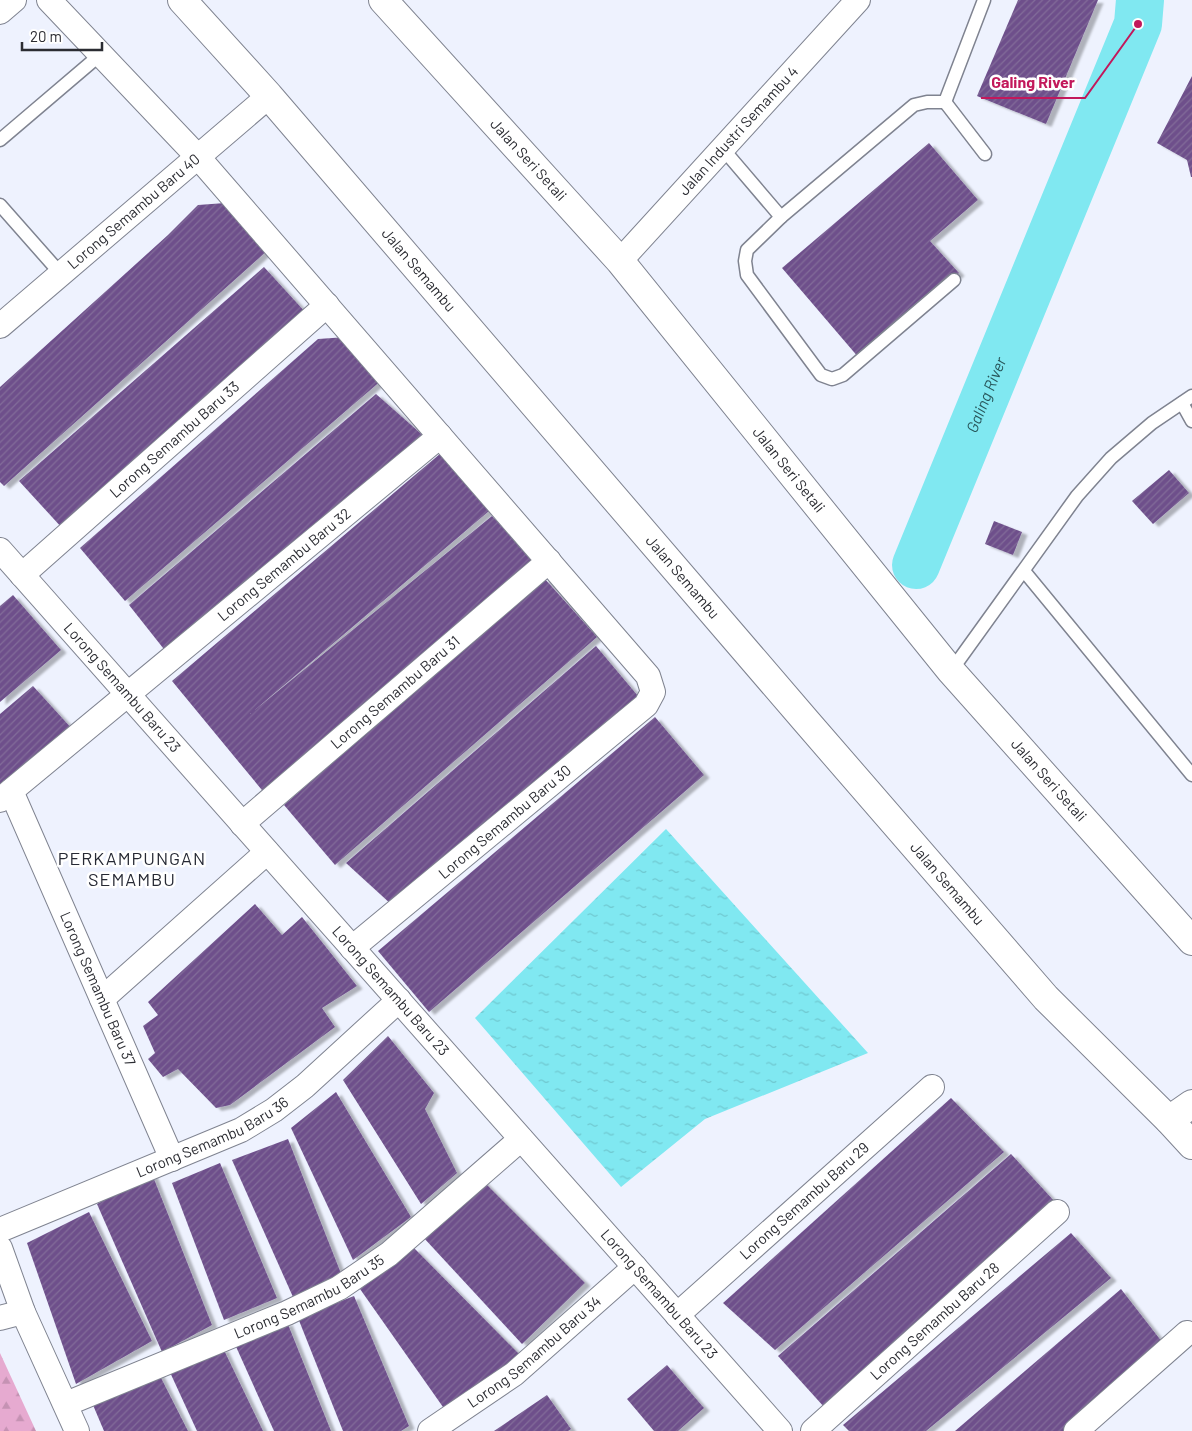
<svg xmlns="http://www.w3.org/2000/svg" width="1192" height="1431" viewBox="0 0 1192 1431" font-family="Barlow,sans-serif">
	<defs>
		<pattern id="forest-firs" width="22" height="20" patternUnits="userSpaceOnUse" patternTransform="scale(1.25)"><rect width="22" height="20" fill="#e6aad0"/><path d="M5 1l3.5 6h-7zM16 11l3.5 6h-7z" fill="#c592b3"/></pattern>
		<pattern id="water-ripples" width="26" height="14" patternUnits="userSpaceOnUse" patternTransform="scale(1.25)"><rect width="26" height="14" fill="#80e8f1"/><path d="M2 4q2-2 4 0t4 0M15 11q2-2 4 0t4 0" fill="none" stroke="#6fc7cf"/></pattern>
		<pattern id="building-hatch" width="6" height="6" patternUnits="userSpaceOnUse" patternTransform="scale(1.25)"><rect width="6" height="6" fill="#6e508b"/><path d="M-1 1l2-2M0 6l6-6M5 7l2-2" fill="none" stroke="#826c99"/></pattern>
		<filter id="shadow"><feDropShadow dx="5.5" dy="3" stdDeviation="1" flood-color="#0004"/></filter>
	</defs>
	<rect width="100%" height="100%" fill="#eef2fe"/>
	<polygon fill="url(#forest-firs)" points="0,1353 36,1431 0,1431"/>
	<polygon fill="url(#water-ripples)" points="666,829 868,1053 705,1119 621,1187 475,1018"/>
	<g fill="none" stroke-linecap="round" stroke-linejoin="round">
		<path stroke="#80e8f1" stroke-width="48" id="s1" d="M 916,565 L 1138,24 L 1140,0"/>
	</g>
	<g fill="url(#building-hatch)" filter="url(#shadow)">
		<polygon points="1018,0 1098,0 1046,124 977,96"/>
		<polygon points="1192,76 1192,177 1191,177 1187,160 1157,143"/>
		<polygon points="929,143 978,200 930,241 959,273 859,358 782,268"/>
		<polygon points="225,203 267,251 4,486 0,482 0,387 168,235 198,205"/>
		<polygon points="264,267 307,314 63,529 19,481"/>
		<polygon points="347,337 383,379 125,601 80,548 318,339"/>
		<polygon points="376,394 427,439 167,653 129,605"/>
		<polygon points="441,453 489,511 250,714 492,516 536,563 266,795 172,681"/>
		<polygon points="1169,470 1189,493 1153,524 1132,501"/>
		<polygon points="994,521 1022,532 1013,555 985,544"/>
		<polygon points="544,578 597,637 335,865 284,805"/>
		<polygon points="13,595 61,650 0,702 0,606"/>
		<polygon points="596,646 638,696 392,905 346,863"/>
		<polygon points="33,686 74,731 0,791 0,714"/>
		<polygon points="655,717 704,775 429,1012 378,951"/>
		<polygon points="255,904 282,935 302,917 357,986 322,1008 335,1027 230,1105 216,1108 178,1069 163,1077 148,1059 155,1053 143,1026 158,1015 148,1002"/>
		<polygon points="388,1036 434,1093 425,1109 457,1173 421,1204 343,1080"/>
		<polygon points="336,1092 411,1217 353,1260 291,1128"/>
		<polygon points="951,1098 1004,1152 775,1350 723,1303"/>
		<polygon points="288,1139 342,1276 293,1297 232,1160"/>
		<polygon points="1011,1154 1056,1203 825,1408 778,1356"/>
		<polygon points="220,1163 277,1298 224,1320 172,1183"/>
		<polygon points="152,1174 212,1325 162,1352 97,1204"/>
		<polygon points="481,1179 585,1283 522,1344 423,1237"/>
		<polygon points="89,1212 152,1341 76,1384 27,1243"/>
		<polygon points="1071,1233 1111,1278 926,1431 849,1431 843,1425"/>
		<polygon points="414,1248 522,1357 450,1417 360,1289"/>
		<polygon points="1121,1289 1166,1347 1068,1431 955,1431"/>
		<polygon points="354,1296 409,1426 401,1431 343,1431 298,1318"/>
		<polygon points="287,1322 331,1431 274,1431 233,1340"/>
		<polygon points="223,1348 263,1431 197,1431 168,1368"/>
		<polygon points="667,1365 704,1408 678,1431 654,1431 627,1399"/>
		<polygon points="157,1370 188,1431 104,1431 90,1398"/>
		<polygon points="547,1395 571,1429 568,1431 494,1431"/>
	</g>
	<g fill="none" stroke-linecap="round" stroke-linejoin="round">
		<defs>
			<g id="service">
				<polyline points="945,102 985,154"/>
				<polyline points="0,140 101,54"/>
				<polyline points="723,149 781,217 747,250 745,261 747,275 821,375 832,379 843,375 954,280"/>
				<polyline points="0,205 61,274"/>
				<polyline points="781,217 914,105 927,102 945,102 984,0"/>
				<polyline points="1182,403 1192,421"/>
				<polyline points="1024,571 1192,775"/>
				<polyline points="951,671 1077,496 1111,458 1152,423 1192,396"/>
			</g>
			<g id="minor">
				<polyline points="49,0 198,157 648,676 653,692 646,705 352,948"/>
				<polyline points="0,12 14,0"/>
				<path id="s2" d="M 620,261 L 858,0"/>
				<path id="s3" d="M 0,326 L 269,96"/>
				<path id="s4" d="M 0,550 L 780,1431"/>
				<path id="s5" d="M 22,575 L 327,305"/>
				<path id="s6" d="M 11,791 L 172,1159"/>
				<path id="s7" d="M 0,800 L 440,436"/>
				<path id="s8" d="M 242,824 L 549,561"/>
				<polyline points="102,999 267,852"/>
				<path id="s9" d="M 0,1230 L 241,1130 L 274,1110 L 305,1086 L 399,1000"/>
				<polyline points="0,1248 23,1312 77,1431"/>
				<path id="s10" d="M 677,1315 L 932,1087"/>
				<polyline points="0,1318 23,1312"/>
				<path id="s11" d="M 66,1404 L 287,1313 L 339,1288 L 389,1254 L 521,1139"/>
				<path id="s12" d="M 430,1431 L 514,1374 L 635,1267"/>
				<path id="s13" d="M 813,1431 L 1057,1212"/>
				<polyline points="1076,1431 1187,1333"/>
			</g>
			<g id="tertiary">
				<path id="s14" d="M 383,0 L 620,261 L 951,671 L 1192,941"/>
			</g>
			<g id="secondary">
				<path id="s15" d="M 182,0 L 269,96 L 806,721 L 1046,998 L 1169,1120 L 1192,1145"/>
				<polyline points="1169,1120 1192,1104"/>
			</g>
		</defs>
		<use href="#service" stroke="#7f8390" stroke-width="15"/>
		<use href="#minor" stroke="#7f8390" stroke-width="26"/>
		<use href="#tertiary" stroke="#7f8390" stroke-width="30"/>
		<use href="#secondary" stroke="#7f8390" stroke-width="30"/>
		<use href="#service" stroke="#fff" stroke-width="12"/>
		<use href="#minor" stroke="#fff" stroke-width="24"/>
		<use href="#tertiary" stroke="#fff" stroke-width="28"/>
		<use href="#secondary" stroke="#fff" stroke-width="28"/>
	</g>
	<g text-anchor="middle" stroke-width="5" stroke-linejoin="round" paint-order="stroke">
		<g font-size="15" fill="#2b2c32" stroke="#fff">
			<text dy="5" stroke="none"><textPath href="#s2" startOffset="176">Jalan Industri Semambu 4</textPath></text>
			<text dy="5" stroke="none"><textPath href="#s14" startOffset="216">Jalan Seri Setali</textPath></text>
			<text dy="5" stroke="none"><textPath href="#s3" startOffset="176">Lorong Semambu Baru 40</textPath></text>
			<text dy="5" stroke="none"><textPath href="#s15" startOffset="359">Jalan Semambu</textPath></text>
			<text dy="5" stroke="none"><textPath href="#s5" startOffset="204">Lorong Semambu Baru 33</textPath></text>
			<text dy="5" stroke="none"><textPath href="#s14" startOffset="621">Jalan Seri Setali</textPath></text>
			<text dy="5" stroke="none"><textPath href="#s7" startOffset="369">Lorong Semambu Baru 32</textPath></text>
			<text dy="5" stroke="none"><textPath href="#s15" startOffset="764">Jalan Semambu</textPath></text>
			<text dy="5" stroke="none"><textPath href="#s4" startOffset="184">Lorong Semambu Baru 23</textPath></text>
			<text dy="5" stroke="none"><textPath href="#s8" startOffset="202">Lorong Semambu Baru 31</textPath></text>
			<text dy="5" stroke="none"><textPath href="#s14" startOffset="1026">Jalan Seri Setali</textPath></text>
			<text transform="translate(505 822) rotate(-40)" y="5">Lorong Semambu Baru 30</text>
			<text dy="5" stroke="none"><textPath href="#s15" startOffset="1169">Jalan Semambu</textPath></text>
			<text dy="5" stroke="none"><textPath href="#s6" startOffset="216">Lorong Semambu Baru 37</textPath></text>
			<text dy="5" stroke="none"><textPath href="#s4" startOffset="589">Lorong Semambu Baru 23</textPath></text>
			<text dy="5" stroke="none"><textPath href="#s9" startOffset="232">Lorong Semambu Baru 36</textPath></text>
			<text dy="5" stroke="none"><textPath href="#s10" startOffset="171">Lorong Semambu Baru 29</textPath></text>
			<text dy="5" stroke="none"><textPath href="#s4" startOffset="994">Lorong Semambu Baru 23</textPath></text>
			<text dy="5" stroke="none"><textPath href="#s11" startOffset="266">Lorong Semambu Baru 35</textPath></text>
			<text dy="5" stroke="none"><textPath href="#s13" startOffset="164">Lorong Semambu Baru 28</textPath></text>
			<text dy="5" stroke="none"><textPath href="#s12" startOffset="131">Lorong Semambu Baru 34</textPath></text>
		</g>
		<g font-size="16" font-style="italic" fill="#28575b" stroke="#fff">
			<text dy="6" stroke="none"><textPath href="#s1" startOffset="184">Galing River</textPath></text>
		</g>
		<g font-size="18" letter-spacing="1" fill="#262934" stroke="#fff">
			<text x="132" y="865">PERKAMPUNGAN<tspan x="132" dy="21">SEMAMBU</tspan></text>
		</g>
	</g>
	<path fill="none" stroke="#c2185b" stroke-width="2" d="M1138 24L1085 98H981"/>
	<circle fill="#c2185b" stroke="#fff" stroke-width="2" cx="1138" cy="24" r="5"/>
	<g font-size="16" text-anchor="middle" font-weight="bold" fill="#c2185b" stroke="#fff" stroke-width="5" stroke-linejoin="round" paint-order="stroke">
		<text x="1033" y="88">Galing River</text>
	</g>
	<path d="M22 42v8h80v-8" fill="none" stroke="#2b2c32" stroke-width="2.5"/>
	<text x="30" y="42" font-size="15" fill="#2b2c32" stroke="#ffffff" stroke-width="4" paint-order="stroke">20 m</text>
</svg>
